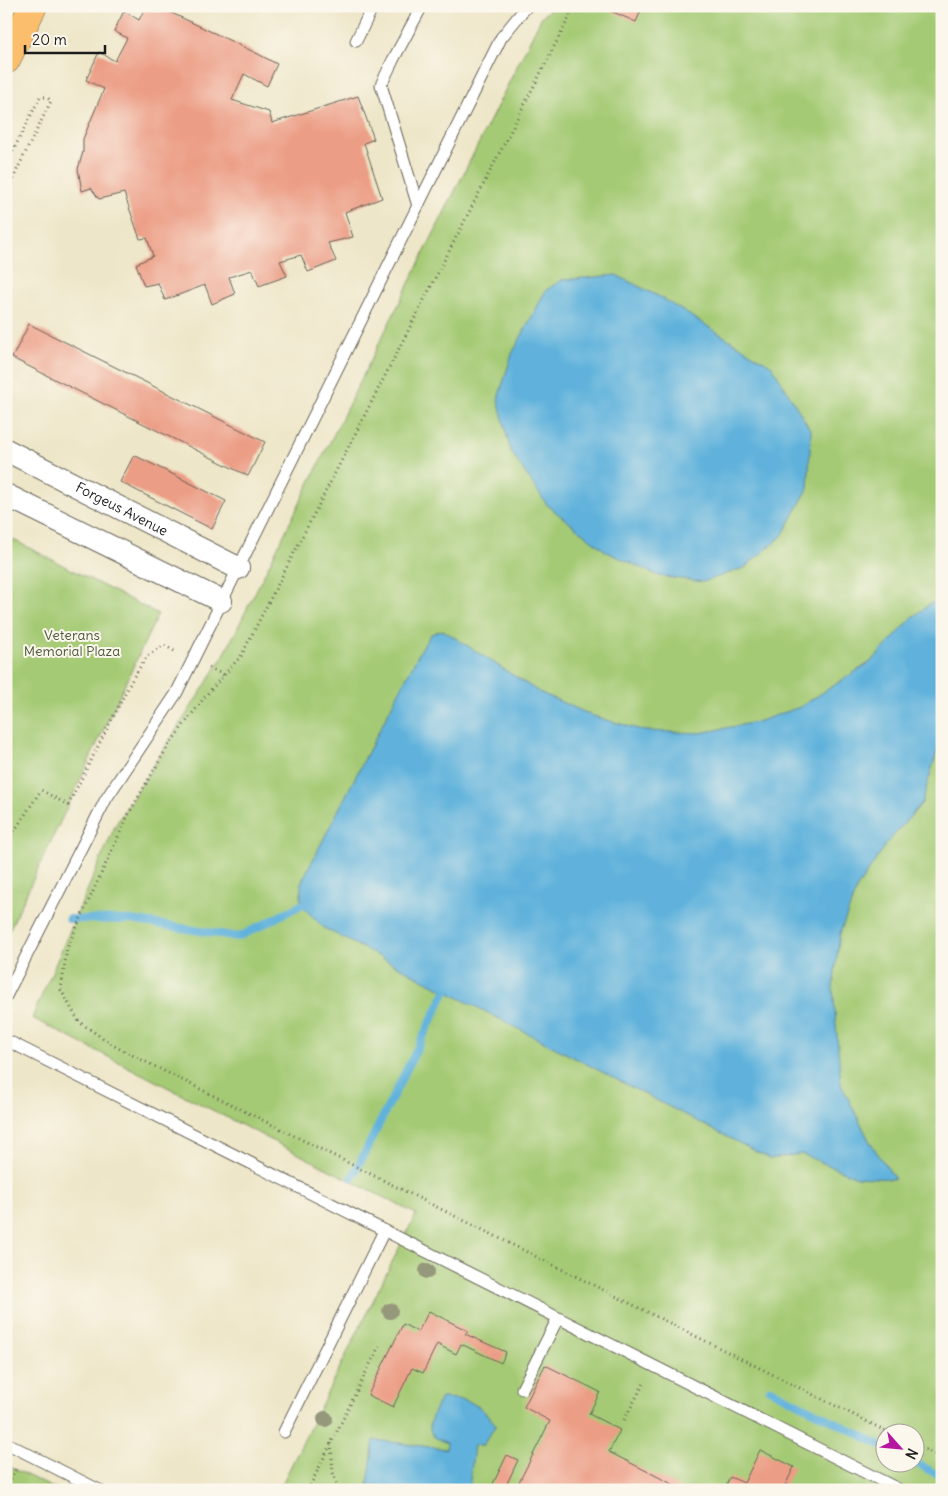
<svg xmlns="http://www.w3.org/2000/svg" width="948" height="1496" viewBox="0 0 948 1496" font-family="Delius,sans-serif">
	<rect width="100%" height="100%" fill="#fbf7ec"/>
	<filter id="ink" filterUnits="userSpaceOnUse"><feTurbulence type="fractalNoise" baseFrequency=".02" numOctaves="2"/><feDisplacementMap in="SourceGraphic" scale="10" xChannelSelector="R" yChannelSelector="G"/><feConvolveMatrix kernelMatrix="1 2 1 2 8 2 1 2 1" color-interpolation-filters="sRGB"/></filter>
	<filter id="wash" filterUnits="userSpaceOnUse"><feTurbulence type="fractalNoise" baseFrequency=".0096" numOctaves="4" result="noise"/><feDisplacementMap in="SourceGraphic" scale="20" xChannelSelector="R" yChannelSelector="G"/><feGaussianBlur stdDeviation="1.12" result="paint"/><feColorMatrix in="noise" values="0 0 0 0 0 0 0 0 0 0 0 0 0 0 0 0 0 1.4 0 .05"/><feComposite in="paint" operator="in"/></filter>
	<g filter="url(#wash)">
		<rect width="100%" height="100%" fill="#eee6c8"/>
		<g fill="#a5ca74" stroke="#607348" fill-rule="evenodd">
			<path d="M 554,6 L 942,6 L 942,1490 L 279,1490 L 416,1214 L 32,1018 L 116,824 L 223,657 L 542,16 ZM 886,1434 L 916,1434 L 916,1464 L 886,1464 Z"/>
			<polygon points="6,536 158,614 6,937"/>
			<polygon points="6,1465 57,1490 6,1490"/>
		</g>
		<g fill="#61b2dc" stroke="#3e677c">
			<polygon points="616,275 660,297 772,366 811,431 808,489 782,536 744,568 703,582 659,576 607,552 547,505 511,452 498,399 512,354 546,290 562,280"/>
			<polygon points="931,603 942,604 942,734 922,803 887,843 857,888 840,933 833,988 841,1084 871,1144 895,1179 857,1177 801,1154 770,1159 324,928 301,905 301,883 420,651 431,634 443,630 539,692 593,716 645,731 700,733 757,722 800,707 872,661 913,617"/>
			<path d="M 441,1398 C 469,1399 478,1402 496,1425 L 483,1445 L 474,1445 L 469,1490 L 408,1490 L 368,1485 L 374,1440 L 446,1449 L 447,1443 C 443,1441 439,1440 436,1438 C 422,1429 436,1408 441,1398 Z"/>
		</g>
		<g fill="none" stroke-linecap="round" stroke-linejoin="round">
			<g stroke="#61b2dc" stroke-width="8">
				<polyline points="69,919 130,920 239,937 301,905"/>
				<polyline points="352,1178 446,991"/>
				<polyline points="770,1389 886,1448"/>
				<polyline points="916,1463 942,1477"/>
			</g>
		</g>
		<g id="blocks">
			<g fill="#ec9d85">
				<polygon points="146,6 157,6 256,53 277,64 267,86 244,74 232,100 269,112 272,123 358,96 374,139 364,143 382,198 345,212 353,237 328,243 336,261 308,272 301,255 280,261 287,276 259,286 252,270 229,277 235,294 212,304 205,285 165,300 158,283 144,286 136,264 153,256 147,238 140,239 124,193 99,199 91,188 82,191 78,169 83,152 83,139 104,89 86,80 99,52 115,61 127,38 114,31 124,11 139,20"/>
				<polygon points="605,6 643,6 636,22 604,8"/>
				<polygon points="29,324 265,442 248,476 12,358"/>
				<polygon points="134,455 226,501 212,529 120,482"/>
				<polygon points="429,1311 468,1331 465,1334 506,1352 501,1363 461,1344 456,1354 437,1344 423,1373 412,1368 393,1407 368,1395 403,1324 418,1332"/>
				<polygon points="545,1365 600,1392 589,1414 620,1430 609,1452 684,1490 515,1490 550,1421 524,1407"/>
				<polygon points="760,1450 794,1467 783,1490 724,1490 730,1477 744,1483"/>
				<polygon points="507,1455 518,1460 504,1490 490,1490"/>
			</g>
		</g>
	</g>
	<g filter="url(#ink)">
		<use href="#blocks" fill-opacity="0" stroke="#666358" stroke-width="1"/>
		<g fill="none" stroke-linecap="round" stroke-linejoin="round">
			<defs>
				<g id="lane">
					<polyline points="356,41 373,6"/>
					<polyline points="418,206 381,85 393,60 422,6"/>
					<polyline points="6,996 106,799 176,694 501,38 527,6"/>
					<polyline points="6,1040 900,1490"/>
					<polyline points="522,1389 558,1318"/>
					<polyline points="284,1432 384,1231"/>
					<polyline points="6,1443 99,1490"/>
				</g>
				<g id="street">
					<path id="s1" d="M 6,450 L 238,568"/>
					<polyline points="6,495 221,601"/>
				</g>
				<polyline id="primary" points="6,60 33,6"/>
			</defs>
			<use href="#lane" stroke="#666358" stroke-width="13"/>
			<use href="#street" stroke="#666358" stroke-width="24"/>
			<use href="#primary" stroke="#666358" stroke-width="29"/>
			<g stroke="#666358" stroke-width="3" stroke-dasharray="1 4" stroke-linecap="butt">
				<polyline points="575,6 241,656 207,694 168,746 129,813 67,948 61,990 79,1022 116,1047 892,1434"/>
				<polyline points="6,165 40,97 47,97 51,101 16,172 6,200"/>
				<polyline points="209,668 224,675"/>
				<polyline points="6,844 41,790 68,805 133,678 147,656 164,645 176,652"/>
				<polyline points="624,1420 644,1383 646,1383"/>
				<polyline points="331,1443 333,1472 338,1490"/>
				<polyline points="916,1445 942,1458"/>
				<polyline points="6,1488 16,1468"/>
				<polyline points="308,1490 379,1346"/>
			</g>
			<use href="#lane" stroke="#fff" stroke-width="11"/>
			<use href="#street" stroke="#fff" stroke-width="22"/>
			<use href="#primary" stroke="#fabe6d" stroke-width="28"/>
		</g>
		<g fill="#95987a">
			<circle cx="427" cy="1271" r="8"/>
			<circle cx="390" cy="1311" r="8"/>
			<circle cx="325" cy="1419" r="8"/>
		</g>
	</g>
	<g text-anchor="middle" stroke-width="4" stroke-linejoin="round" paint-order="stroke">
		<g font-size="14" fill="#1c1c1c" stroke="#fbf7ec">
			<text dy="5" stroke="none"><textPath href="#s1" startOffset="130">Forgeus Avenue</textPath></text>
		</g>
		<g font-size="14" fill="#4c593b" stroke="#fbf7ec">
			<text x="72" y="640">Veterans<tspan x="72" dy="16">Memorial Plaza</tspan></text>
		</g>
	</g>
	<rect width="948" height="1496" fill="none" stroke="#fbf7ec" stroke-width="25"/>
	<g transform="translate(900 1448) rotate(117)"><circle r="24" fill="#fbf7ec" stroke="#a29f99"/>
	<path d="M0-4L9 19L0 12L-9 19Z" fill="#b5179e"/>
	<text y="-8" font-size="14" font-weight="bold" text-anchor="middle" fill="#1c1c1c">N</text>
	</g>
	<path d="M25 45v8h80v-8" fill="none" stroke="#1c1c1c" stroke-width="2.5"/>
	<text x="32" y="45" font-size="15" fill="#1c1c1c" stroke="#fbf7ec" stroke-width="4" paint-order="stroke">20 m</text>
</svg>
